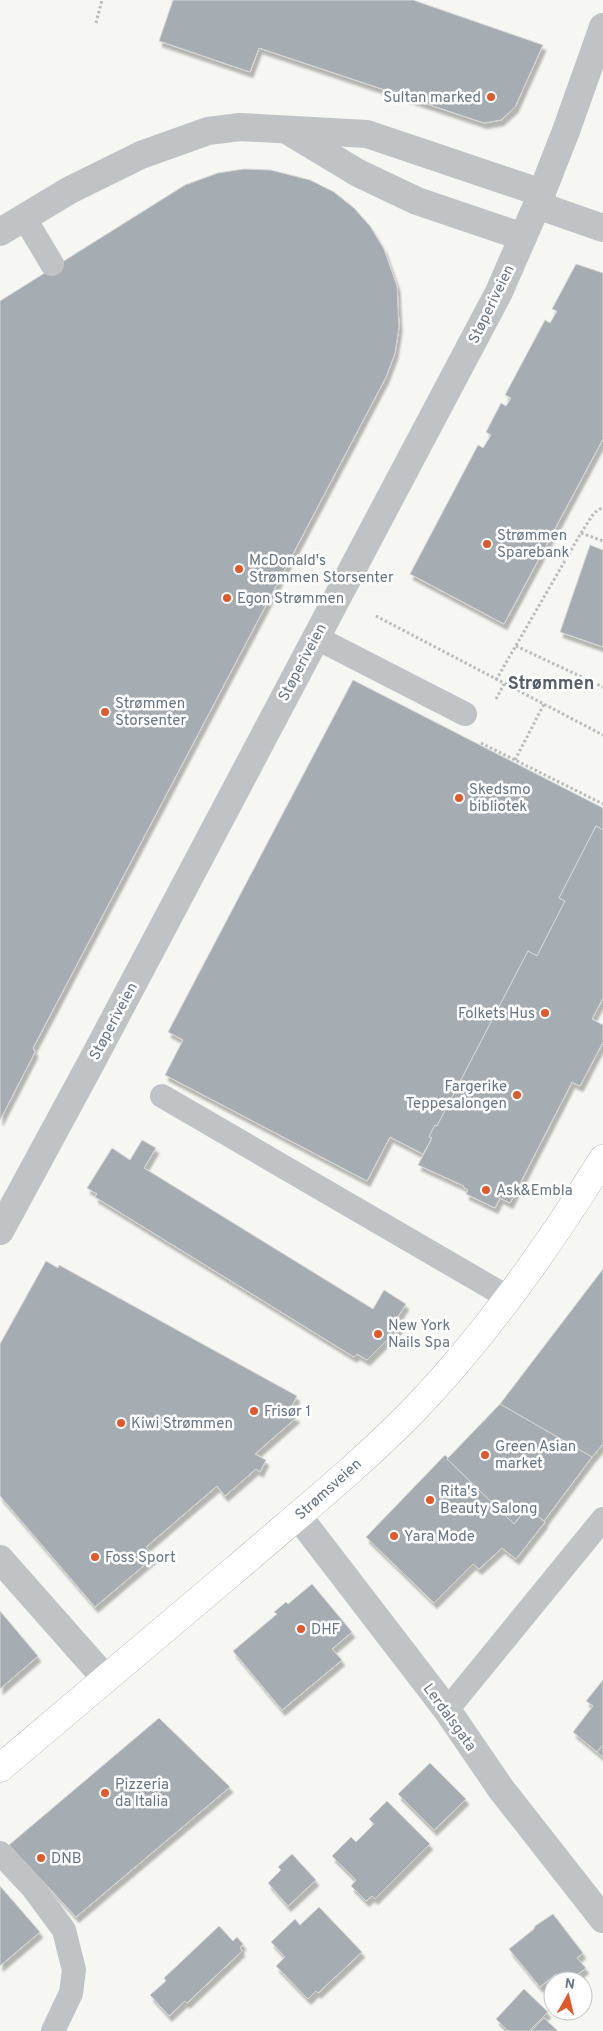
<svg xmlns="http://www.w3.org/2000/svg" width="603" height="2031" viewBox="0 0 603 2031" font-family="Overpass,sans-serif">
	<defs>
		<filter id="shadow"><feDropShadow dx="3" dy="5.5" stdDeviation="1" flood-color="#0004"/></filter>
	</defs>
	<rect width="100%" height="100%" fill="#f6f6f2"/>
	<g fill="#a5adb3" stroke="#d7d7d5" filter="url(#shadow)">
		<polygon points="173,0 413,0 543,45 515,107 501,120 484,123 259,48 250,72 159,41"/>
		<polygon points="244,169 271,170 310,180 334,192 354,208 370,226 384,249 397,286 399,327 395,353 386,377 33,1048 35,1052 0,1120 0,301 185,185 218,173"/>
		<polygon points="576,264 603,273 603,439 504,624 410,574 478,445 483,448 491,435 486,432 501,403 506,406 511,398 505,395 545,320 550,323 557,311 552,309"/>
		<polygon points="590,545 603,550 603,647 560,632"/>
		<polygon points="353,680 603,808 603,830 596,826 559,898 565,901 537,956 528,951 437,1126 435,1125 429,1137 432,1138 423,1154 390,1137 367,1181 165,1075 183,1040 168,1032"/>
		<polygon points="596,826 603,830 603,998 592,1019 603,1025 603,1042 580,1086 572,1082 510,1203 500,1198 495,1208 466,1194 468,1190 463,1187 464,1186 418,1165 432,1138 429,1137 435,1125 437,1126 528,951 537,956 565,901 559,898"/>
		<polygon points="142,1140 156,1148 144,1168 373,1309 384,1290 406,1304 394,1323 400,1327 367,1360 357,1354 354,1357 95,1197 97,1194 87,1188 112,1148 130,1160"/>
		<polygon points="46,1261 58,1268 59,1265 297,1396 288,1413 297,1417 255,1454 266,1460 260,1472 256,1469 225,1496 217,1486 146,1547 155,1556 95,1607 0,1496 0,1344"/>
		<polygon points="603,1269 603,1444 592,1457 500,1404"/>
		<polygon points="500,1404 592,1457 544,1521 527,1508 514,1524 447,1459"/>
		<polygon points="445,1455 448,1458 447,1459 514,1524 527,1508 545,1522 516,1559 502,1548 479,1569 473,1564 434,1603 366,1537"/>
		<polygon points="312,1584 352,1632 332,1649 342,1660 282,1710 233,1651 277,1614 274,1612 286,1602 288,1604"/>
		<polygon points="0,1611 38,1656 0,1689"/>
		<polygon points="603,1680 603,1745 597,1752 573,1732 593,1706 586,1701"/>
		<polygon points="159,1718 230,1787 76,1917 9,1845"/>
		<polygon points="603,1745 603,1757 597,1752"/>
		<polygon points="430,1763 466,1799 434,1830 398,1794"/>
		<polygon points="387,1801 430,1844 375,1899 372,1896 366,1901 351,1886 356,1880 332,1856 351,1837 356,1842 374,1824 369,1819"/>
		<polygon points="292,1854 316,1880 288,1906 268,1883 281,1870 278,1867"/>
		<polygon points="0,1886 40,1932 0,1966"/>
		<polygon points="319,1907 362,1952 318,1993 316,1991 308,1999 276,1966 285,1957 271,1942 295,1919 300,1925"/>
		<polygon points="553,1914 583,1953 577,1958 586,1968 569,1981 561,1981 556,1974 540,1987 509,1949 534,1929 535,1926"/>
		<polygon points="219,1926 233,1941 237,1937 243,1944 240,1948 242,1951 187,2003 185,2001 169,2016 150,1995 166,1981 164,1978"/>
		<polygon points="524,1989 548,2012 529,2031 508,2031 496,2019"/>
		<polygon points="544,2018 558,2031 531,2031"/>
	</g>
	<g fill="none" stroke-linecap="round" stroke-linejoin="round">
		<defs>
			<path id="secondary" d="M 0,1768 C 79,1701 159,1634 238,1567 C 297,1516 358,1467 413,1411 C 486,1335 547,1248 603,1159"/>
		</defs>
		<use href="#secondary" stroke="#b3b8bd" stroke-width="29"/>
		<g stroke="#b9bcbe" stroke-width="3" stroke-dasharray="2.5 2.5" stroke-linecap="butt">
			<polyline points="96,23 102,0"/>
			<polyline points="581,533 594,513 603,507"/>
			<polyline points="376,616 603,735"/>
			<polyline points="516,646 603,687"/>
			<polyline points="496,680 581,533 603,541"/>
			<polyline points="496,699 504,684"/>
			<polyline points="481,743 603,804"/>
			<polyline points="515,760 544,704"/>
		</g>
		<g stroke="#bfc3c6" stroke-width="24">
			<polyline points="24,217 52,264"/>
			<polyline points="315,637 465,714"/>
			<polyline points="162,1096 509,1298"/>
			<polyline points="447,1710 603,1519"/>
			<polyline points="0,1853 33,1888 64,1930 74,1970 71,1993 53,2031"/>
		</g>
		<g stroke="#bfc3c6" stroke-width="28">
			<polyline points="290,132 358,173 417,201 523,237"/>
			<polyline points="537,205 603,228"/>
			<polyline points="0,232 70,190 141,155 208,131 240,127 367,134 542,193"/>
			<polyline points="0,1231 91,1063 499,292 537,205 566,131 603,27"/>
			<polyline points="298,1516 447,1710 501,1789 603,1919"/>
			<polyline points="0,1559 106,1679"/>
		</g>
		<use href="#secondary" stroke="#fff" stroke-width="28"/>
	</g>
	<g fill="#df592a" stroke="#fff" stroke-width="2">
		<circle cx="491" cy="97" r="5"/>
		<circle cx="487" cy="544" r="5"/>
		<circle cx="239" cy="569" r="5"/>
		<circle cx="227" cy="598" r="5"/>
		<circle cx="105" cy="712" r="5"/>
		<circle cx="459" cy="798" r="5"/>
		<circle cx="545" cy="1013" r="5"/>
		<circle cx="517" cy="1095" r="5"/>
		<circle cx="486" cy="1190" r="5"/>
		<circle cx="378" cy="1334" r="5"/>
		<circle cx="254" cy="1411" r="5"/>
		<circle cx="121" cy="1423" r="5"/>
		<circle cx="485" cy="1455" r="5"/>
		<circle cx="430" cy="1500" r="5"/>
		<circle cx="394" cy="1536" r="5"/>
		<circle cx="95" cy="1557" r="5"/>
		<circle cx="301" cy="1629" r="5"/>
		<circle cx="105" cy="1793" r="5"/>
		<circle cx="41" cy="1858" r="5"/>
	</g>
	<g text-anchor="middle" stroke-width="5" stroke-linejoin="round" paint-order="stroke">
		<g font-size="15" fill="#657583" stroke="#fff" text-anchor="start">
			<text x="481" y="102" text-anchor="end">Sultan marked</text>
			<text x="497" y="540">Strømmen<tspan x="497" dy="17">Sparebank</tspan></text>
			<text x="249" y="565">McDonald's<tspan x="249" dy="17">Strømmen Storsenter</tspan></text>
			<text x="237" y="603">Egon Strømmen</text>
			<text x="115" y="708">Strømmen<tspan x="115" dy="17">Storsenter</tspan></text>
			<text x="469" y="794">Skedsmo<tspan x="469" dy="17">bibliotek</tspan></text>
			<text x="535" y="1018" text-anchor="end">Folkets Hus</text>
			<text x="507" y="1091" text-anchor="end">Fargerike<tspan x="507" dy="17">Teppesalongen</tspan></text>
			<text x="496" y="1195">Ask&amp;Embla</text>
			<text x="388" y="1330">New York<tspan x="388" dy="17">Nails Spa</tspan></text>
			<text x="264" y="1416">Frisør 1</text>
			<text x="131" y="1428">Kiwi Strømmen</text>
			<text x="495" y="1451">Green Asian<tspan x="495" dy="17">market</tspan></text>
			<text x="440" y="1496">Rita's<tspan x="440" dy="17">Beauty Salong</tspan></text>
			<text x="404" y="1541">Yara Mode</text>
			<text x="105" y="1562">Foss Sport</text>
			<text x="311" y="1634">DHF</text>
			<text x="115" y="1789">Pizzeria<tspan x="115" dy="17">da Italia</tspan></text>
			<text x="51" y="1863">DNB</text>
		</g>
		<g font-size="15" fill="#657583" stroke="#fff">
			<text transform="translate(491 304) rotate(-64)" y="5">Støperiveien</text>
			<text transform="translate(302 662) rotate(-62)" y="5">Støperiveien</text>
			<text transform="translate(113 1021) rotate(-62)" y="5">Støperiveien</text>
			<text transform="translate(328 1489) rotate(-42)" y="5">Strømsveien</text>
			<text transform="translate(450 1717) rotate(54)" y="5">Lerdalsgata</text>
		</g>
		<g font-size="18" font-weight="bold" fill="#535e68" stroke="#fff">
			<text x="551" y="689">Strømmen</text>
		</g>
	</g>
	<g transform="translate(568 1996) rotate(8)"><circle r="24" fill="#ffffff" stroke="#c1c8cd"/>
	<path d="M0-4L9 19L0 12L-9 19Z" fill="#df592a"/>
	<text y="-8" font-size="14" font-weight="bold" text-anchor="middle" fill="#657583">N</text>
	</g>
</svg>
